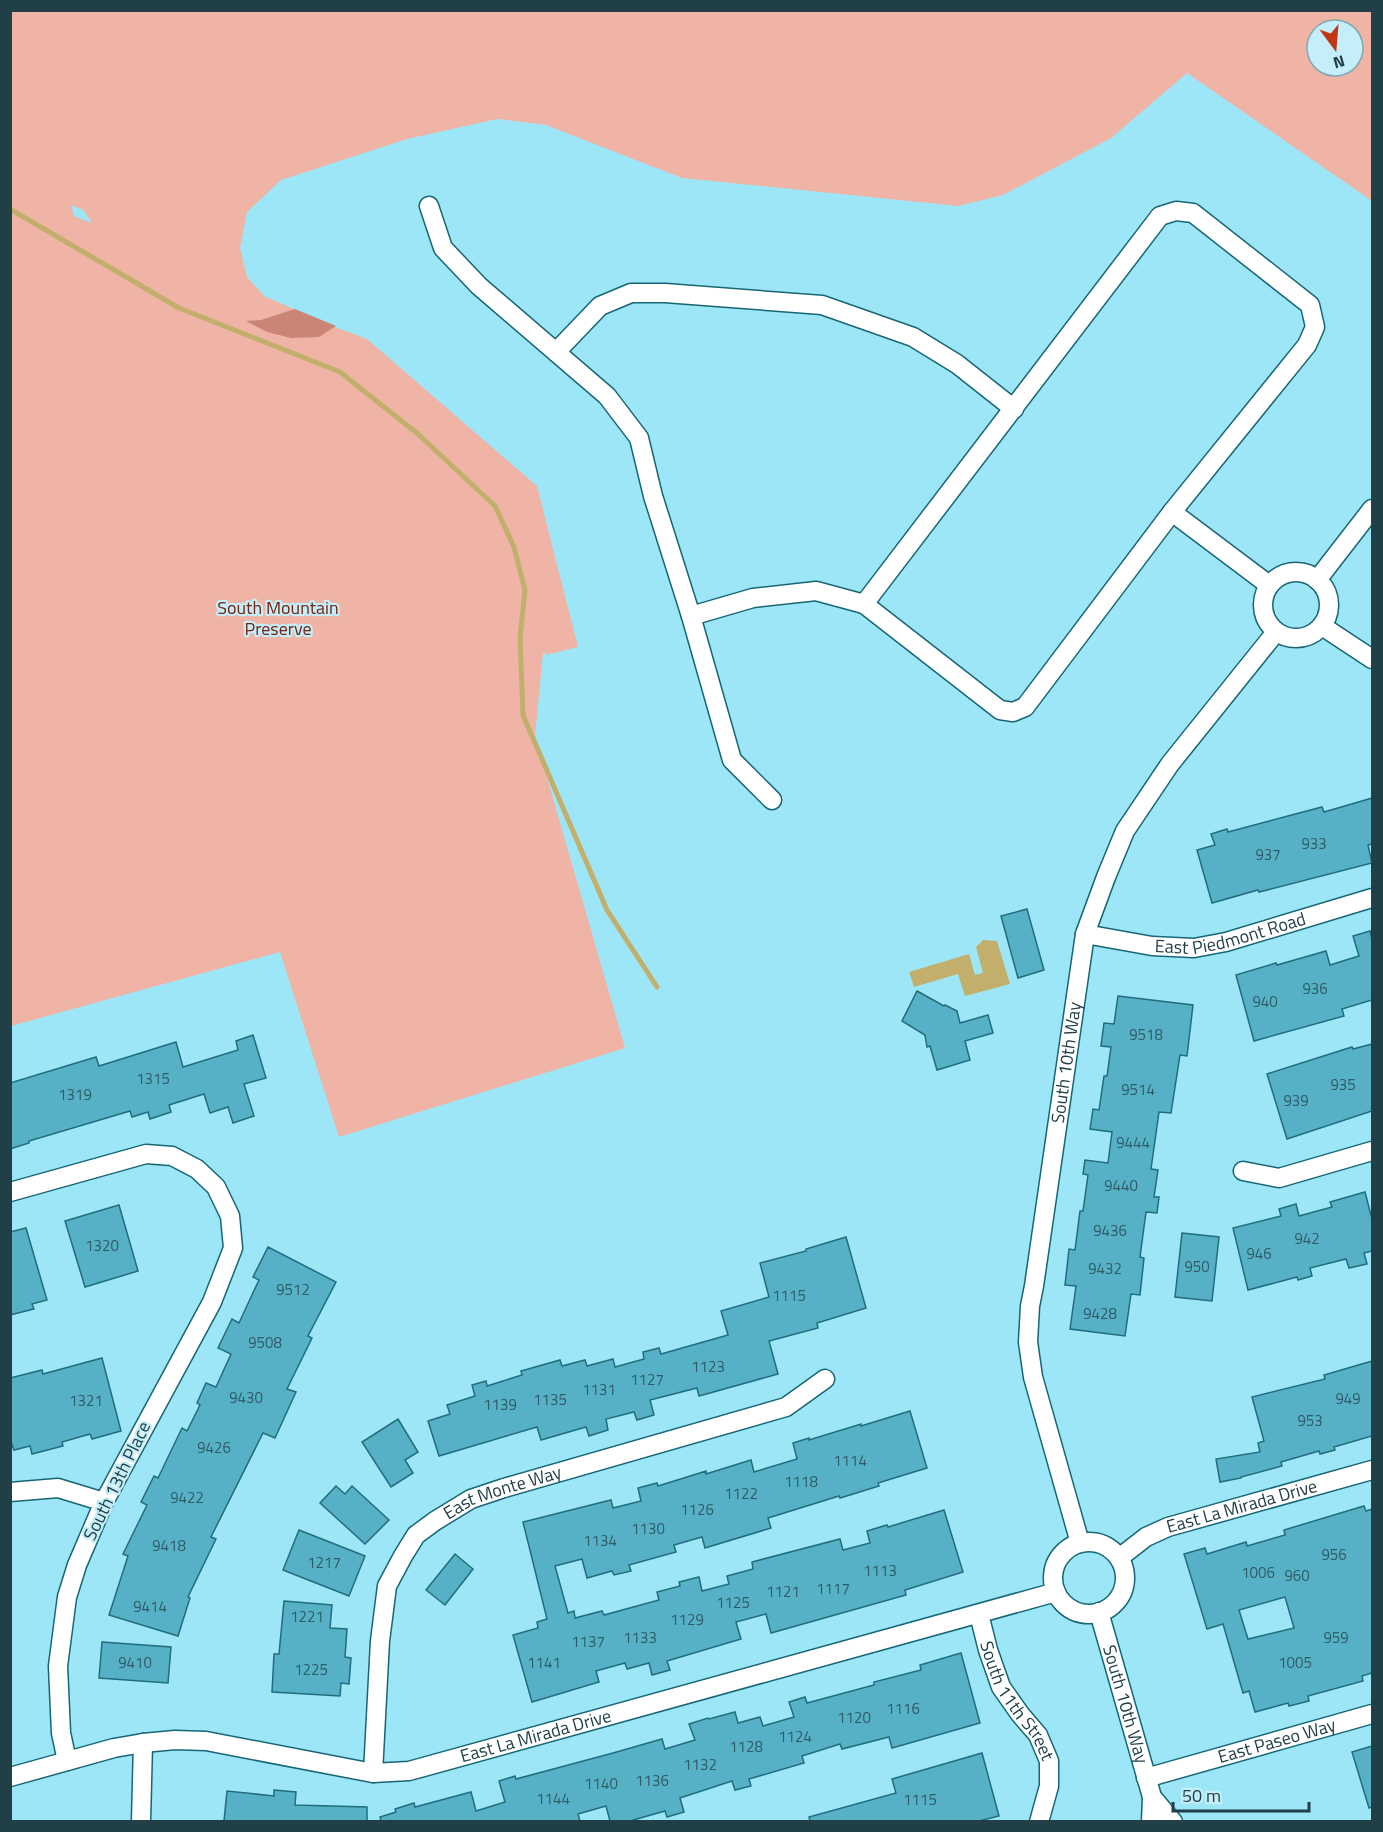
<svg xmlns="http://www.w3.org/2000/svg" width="1383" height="1832" viewBox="0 0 1383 1832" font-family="'Titillium Web',sans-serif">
	<rect width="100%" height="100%" fill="#9de6f8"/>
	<path fill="#efb4a5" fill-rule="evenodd" d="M 11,11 L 1372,11 L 1372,201 L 1187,73 L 1111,138 L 1003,195 L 958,206 L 682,178 L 546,125 L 497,119 L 407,139 L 281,180 L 247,212 L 240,248 L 247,277 L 264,296 L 335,327 L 367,339 L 537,486 L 578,647 L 546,655 L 546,652 L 543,653 L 535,736 L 625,1048 L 339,1137 L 280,952 L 11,1026 ZM 1317,30 L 1353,30 L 1353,66 L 1317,66 ZM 71,205 L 83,210 L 92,223 L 74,216 Z"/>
	<polygon fill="#cb8574" points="295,309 336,326 319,337 291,338 267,332 246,321 261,320"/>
	<polygon fill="#c2af6b" points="983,940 997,941 1010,984 965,996 958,974 914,987 909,972 969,954 975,975 983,973 976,947"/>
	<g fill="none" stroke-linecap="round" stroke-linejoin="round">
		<polyline stroke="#c2af6b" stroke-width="5" points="10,209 179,308 340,372 418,434 495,506 514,547 525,590 520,638 523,715 607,910 657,987"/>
	</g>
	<g fill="#57b1c6" stroke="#206d7d" stroke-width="1.5" fill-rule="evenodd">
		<polygon points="1372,798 1372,844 1368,845 1372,863 1259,892 1258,890 1212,903 1197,850 1215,845 1211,834 1227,829 1228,832 1322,807 1324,812"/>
		<polygon points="1027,909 1044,970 1018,978 1001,916"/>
		<polygon points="1370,931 1372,940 1372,1000 1342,1009 1344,1016 1254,1041 1236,975 1276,963 1277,965 1326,951 1330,965 1359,956 1353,936"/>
		<polygon points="917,991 944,1006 945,1005 957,1011 960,1023 988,1015 993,1033 965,1041 970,1060 937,1070 930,1046 927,1047 925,1035 902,1021"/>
		<polygon points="1118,996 1193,1005 1187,1056 1180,1055 1171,1113 1159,1112 1151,1169 1158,1170 1154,1197 1159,1197 1157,1213 1146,1212 1140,1257 1144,1258 1140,1295 1131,1294 1125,1336 1070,1329 1076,1286 1065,1285 1069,1249 1075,1250 1080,1211 1083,1211 1088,1175 1083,1174 1085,1160 1108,1163 1112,1132 1090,1129 1093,1109 1099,1110 1104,1076 1107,1076 1111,1047 1101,1046 1104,1023 1114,1024"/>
		<polygon points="253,1035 266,1078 244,1084 254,1116 233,1123 228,1107 210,1113 204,1094 169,1105 171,1112 150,1119 148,1112 132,1117 130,1111 29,1141 29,1143 10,1149 10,1083 96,1057 99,1066 176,1042 183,1067 238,1050 236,1041"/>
		<polygon points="1372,1044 1372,1111 1287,1139 1267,1074 1352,1047 1353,1049"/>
		<polygon points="1365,1192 1372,1219 1372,1251 1364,1253 1367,1264 1349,1268 1346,1259 1310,1268 1312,1276 1298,1280 1297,1277 1248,1290 1233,1228 1281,1216 1279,1209 1296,1204 1299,1216 1332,1207 1330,1202"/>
		<polygon points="119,1205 138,1271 85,1287 65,1221"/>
		<polygon points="26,1228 47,1300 32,1304 34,1309 10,1315 10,1232"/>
		<polygon points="1182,1233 1219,1237 1212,1301 1175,1297"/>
		<polygon points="846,1237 866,1308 817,1323 818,1328 769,1341 778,1374 699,1396 697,1388 650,1400 654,1415 637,1420 634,1412 606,1419 608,1430 589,1436 586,1427 541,1440 537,1427 439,1456 428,1421 450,1414 447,1405 475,1396 472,1385 486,1381 487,1386 522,1375 521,1371 560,1360 562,1366 585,1360 587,1366 613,1359 615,1367 644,1359 643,1352 659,1348 661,1354 728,1335 721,1311 769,1297 760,1263 806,1251 806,1249"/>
		<polygon points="268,1247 336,1282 308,1336 312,1338 287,1389 296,1392 275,1438 263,1433 211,1537 216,1539 188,1597 190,1598 178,1636 109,1615 128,1556 123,1554 147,1505 141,1502 154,1476 158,1478 182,1428 187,1431 200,1405 197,1403 206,1383 216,1387 231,1354 218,1348 232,1319 239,1323 251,1297 259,1280 253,1277"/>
		<polygon points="102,1358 121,1431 92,1439 90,1434 62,1442 63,1446 32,1454 30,1446 14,1450 10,1439 10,1378 42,1370 43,1374"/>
		<polygon points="1372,1361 1372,1436 1334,1447 1335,1450 1320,1454 1319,1451 1281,1462 1282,1466 1241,1477 1241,1478 1220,1482 1216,1459 1260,1452 1258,1443 1264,1441 1252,1397 1325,1379 1324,1375"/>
		<polygon points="910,1411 927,1468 878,1483 879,1486 840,1498 839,1496 768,1518 771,1528 705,1548 702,1537 674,1545 676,1552 629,1565 631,1571 614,1575 612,1571 587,1578 582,1559 555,1566 568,1613 574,1611 575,1618 602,1611 604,1615 659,1600 657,1592 680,1586 679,1582 699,1577 702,1591 729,1584 727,1576 753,1569 752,1562 840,1539 843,1550 870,1543 867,1531 887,1525 888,1527 944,1510 963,1572 905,1590 906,1595 771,1633 766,1614 736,1622 741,1639 667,1661 670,1670 652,1675 649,1663 627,1669 625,1663 596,1671 599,1682 532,1702 513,1635 538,1628 537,1622 547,1619 523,1522 611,1500 613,1508 641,1501 638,1488 657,1483 658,1486 706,1471 706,1474 751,1460 754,1472 797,1459 793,1443 809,1438 809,1440 861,1424 861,1426"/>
		<polygon points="398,1419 418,1452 405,1460 413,1473 391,1487 362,1442"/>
		<polygon points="336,1486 345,1494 352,1486 389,1520 365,1544 320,1503"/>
		<path d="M 1364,1506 L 1366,1511 L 1372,1509 L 1372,1673 L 1362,1676 L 1363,1681 L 1308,1696 L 1309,1701 L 1289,1706 L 1288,1703 L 1255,1712 L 1249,1691 L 1243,1693 L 1223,1624 L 1207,1629 L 1184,1554 L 1205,1548 L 1207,1554 L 1246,1542 L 1247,1546 L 1285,1535 L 1284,1530 ZM 1285,1597 L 1294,1628 L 1248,1639 L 1239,1610 Z"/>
		<polygon points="299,1530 365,1556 349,1596 283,1570"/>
		<polygon points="455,1554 473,1569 445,1605 426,1590"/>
		<polygon points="284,1601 332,1605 330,1628 347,1629 345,1657 351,1658 349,1684 341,1683 340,1696 272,1692 274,1654 279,1654"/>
		<polygon points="102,1642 171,1647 168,1683 99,1678"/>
		<polygon points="961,1653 980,1723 892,1748 889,1737 842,1749 840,1744 802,1756 804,1763 749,1779 751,1786 735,1790 732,1781 680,1798 684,1812 667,1817 665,1811 630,1821 610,1821 606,1806 578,1814 580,1821 381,1821 380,1817 396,1812 395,1809 414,1803 415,1807 471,1792 476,1811 505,1802 499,1781 515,1776 516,1779 613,1753 662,1739 665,1749 695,1740 689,1724 708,1718 709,1719 735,1712 738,1723 760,1717 763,1726 794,1717 789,1702 805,1697 807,1703 874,1685 874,1682 921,1670 920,1665"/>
		<polygon points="1372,1746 1372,1807 1369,1808 1352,1752"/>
		<polygon points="982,1753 999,1816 979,1821 810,1821 809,1817 896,1793 892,1779"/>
		<polygon points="274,1790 296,1792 295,1805 367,1807 367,1821 224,1821 227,1791 274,1796"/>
	</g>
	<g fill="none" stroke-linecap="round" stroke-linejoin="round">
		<defs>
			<g id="street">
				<polyline points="429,206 443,248 479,286 607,396 639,438 653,496 691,616 753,598 816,591 864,604 1160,216 1176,211 1193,213 1310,305 1315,327 1307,345 1172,512 1269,585"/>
				<polyline points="556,352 600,306 631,293 665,293 822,305 913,337 957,364 1014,409"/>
				<circle cx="1296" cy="605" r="33"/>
				<polyline points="1317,580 1372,509"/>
				<polyline points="864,604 1000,710 1013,712 1025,707 1172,512"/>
				<polyline points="691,616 732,760 772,800"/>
				<polyline points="1322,626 1372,659"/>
				<path id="s1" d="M 1085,934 L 1152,946 L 1194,948 L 1226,942 L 1372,898"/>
				<polyline points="1243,1171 1279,1178 1372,1151"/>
				<polyline points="10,1192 146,1154 172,1156 197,1169 216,1187 230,1216 233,1248 212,1302 104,1502 77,1565 67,1597 58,1666 61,1733 67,1761"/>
				<polyline points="10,1492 58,1488 104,1502"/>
				<circle cx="1089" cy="1578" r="36"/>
				<path id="s2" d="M 1080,1543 L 1033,1377 L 1028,1342 L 1030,1306 L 1034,1286 L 1085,934 L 1106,877 L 1125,831 L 1170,764 L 1276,632"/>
				<path id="s3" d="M 1119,1558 L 1146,1537 L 1168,1527 L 1372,1470"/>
				<path id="s4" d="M 1099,1612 L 1152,1797 L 1151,1822"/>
				<path id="s5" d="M 979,1614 L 988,1650 L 1001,1687 L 1020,1714 L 1038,1735 L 1049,1761 L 1049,1786 L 1039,1822"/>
				<path id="s6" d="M 373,1773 L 380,1641 L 387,1586 L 403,1556 L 416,1535 L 435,1521 L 471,1499 L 504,1488 L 786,1407 L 825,1379"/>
				<path id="s7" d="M 10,1777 L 114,1748 L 143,1743 L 175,1740 L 206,1741 L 373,1773 L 409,1771 L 1056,1592"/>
				<path id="s8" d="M 1146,1778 L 1372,1714"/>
				<polyline points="1152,1797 1173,1822"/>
				<polyline points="141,1822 143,1743"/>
			</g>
		</defs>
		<use href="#street" stroke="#166676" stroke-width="21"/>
		<use href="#street" stroke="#fff" stroke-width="18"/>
	</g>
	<g text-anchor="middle" stroke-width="4.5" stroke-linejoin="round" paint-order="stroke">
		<g font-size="15" fill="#2e5c66">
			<text x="1314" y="849">933</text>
			<text x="1268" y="860">937</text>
			<text x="1315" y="994">936</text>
			<text x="1265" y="1007">940</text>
			<text x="1146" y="1040">9518</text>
			<text x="153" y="1084">1315</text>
			<text x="1343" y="1090">935</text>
			<text x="1138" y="1095">9514</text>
			<text x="75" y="1100">1319</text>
			<text x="1296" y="1106">939</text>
			<text x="1133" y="1148">9444</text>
			<text x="1121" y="1191">9440</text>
			<text x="1110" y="1236">9436</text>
			<text x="1307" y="1244">942</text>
			<text x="102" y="1251">1320</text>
			<text x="1259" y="1259">946</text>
			<text x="1197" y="1272">950</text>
			<text x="1105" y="1274">9432</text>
			<text x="293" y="1295">9512</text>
			<text x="789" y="1301">1115</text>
			<text x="1100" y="1319">9428</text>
			<text x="265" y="1348">9508</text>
			<text x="708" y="1372">1123</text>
			<text x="647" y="1385">1127</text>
			<text x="599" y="1395">1131</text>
			<text x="246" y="1403">9430</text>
			<text x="1348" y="1404">949</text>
			<text x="550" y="1405">1135</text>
			<text x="86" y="1406">1321</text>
			<text x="500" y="1410">1139</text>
			<text x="1310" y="1426">953</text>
			<text x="214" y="1453">9426</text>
			<text x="850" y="1466">1114</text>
			<text x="801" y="1487">1118</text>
			<text x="741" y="1499">1122</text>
			<text x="187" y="1503">9422</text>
			<text x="697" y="1515">1126</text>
			<text x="648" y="1534">1130</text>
			<text x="600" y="1546">1134</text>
			<text x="169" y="1551">9418</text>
			<text x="1334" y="1560">956</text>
			<text x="324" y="1568">1217</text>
			<text x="880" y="1576">1113</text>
			<text x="1258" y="1578">1006</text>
			<text x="1297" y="1581">960</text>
			<text x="833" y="1594">1117</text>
			<text x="783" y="1597">1121</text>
			<text x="733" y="1608">1125</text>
			<text x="150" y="1612">9414</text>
			<text x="307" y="1622">1221</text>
			<text x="687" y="1625">1129</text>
			<text x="640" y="1643">1133</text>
			<text x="1336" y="1643">959</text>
			<text x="588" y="1647">1137</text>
			<text x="135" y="1668">9410</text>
			<text x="544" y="1668">1141</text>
			<text x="1295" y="1668">1005</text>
			<text x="311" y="1675">1225</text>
			<text x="903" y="1714">1116</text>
			<text x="854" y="1723">1120</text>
			<text x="795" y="1742">1124</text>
			<text x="746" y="1752">1128</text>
			<text x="700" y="1770">1132</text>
			<text x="652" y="1786">1136</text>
			<text x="601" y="1789">1140</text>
			<text x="553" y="1804">1144</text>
			<text x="920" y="1805">1115</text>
		</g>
		<g font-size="18" fill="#75220d" stroke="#c4eef9">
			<text x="278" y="614">South Mountain<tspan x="278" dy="21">Preserve</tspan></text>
		</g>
		<g font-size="18" fill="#213f46" stroke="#c4eef9">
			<text dy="6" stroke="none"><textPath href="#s1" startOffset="148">East Piedmont Road</textPath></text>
			<text dy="6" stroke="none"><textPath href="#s2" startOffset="490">South 10th Way</textPath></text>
			<text transform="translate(117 1481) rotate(-64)" y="6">South 13th Place</text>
			<text dy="6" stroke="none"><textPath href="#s6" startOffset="344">East Monte Way</textPath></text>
			<text dy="6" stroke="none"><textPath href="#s3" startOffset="135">East La Mirada Drive</textPath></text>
			<text dy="6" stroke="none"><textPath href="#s5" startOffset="96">South 11th Street</textPath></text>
			<text dy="6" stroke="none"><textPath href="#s4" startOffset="96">South 10th Way</textPath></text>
			<text dy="6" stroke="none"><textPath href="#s7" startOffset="538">East La Mirada Drive</textPath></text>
			<text dy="6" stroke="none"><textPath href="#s8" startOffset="136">East Paseo Way</textPath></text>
		</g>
	</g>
	<rect width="1383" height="1832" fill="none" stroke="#213f46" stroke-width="24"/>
	<g transform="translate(1335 48) rotate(164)"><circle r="28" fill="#c4eef9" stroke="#83a8b1" stroke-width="1.5"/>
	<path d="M0-4.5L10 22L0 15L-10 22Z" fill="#c13713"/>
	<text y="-9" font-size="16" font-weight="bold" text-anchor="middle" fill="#213f46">N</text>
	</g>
	<path d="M1173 1802v9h136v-9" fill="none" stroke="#213f46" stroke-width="3"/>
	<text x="1182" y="1802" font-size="18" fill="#213f46" stroke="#c4eef9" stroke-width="4.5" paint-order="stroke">50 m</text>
</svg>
